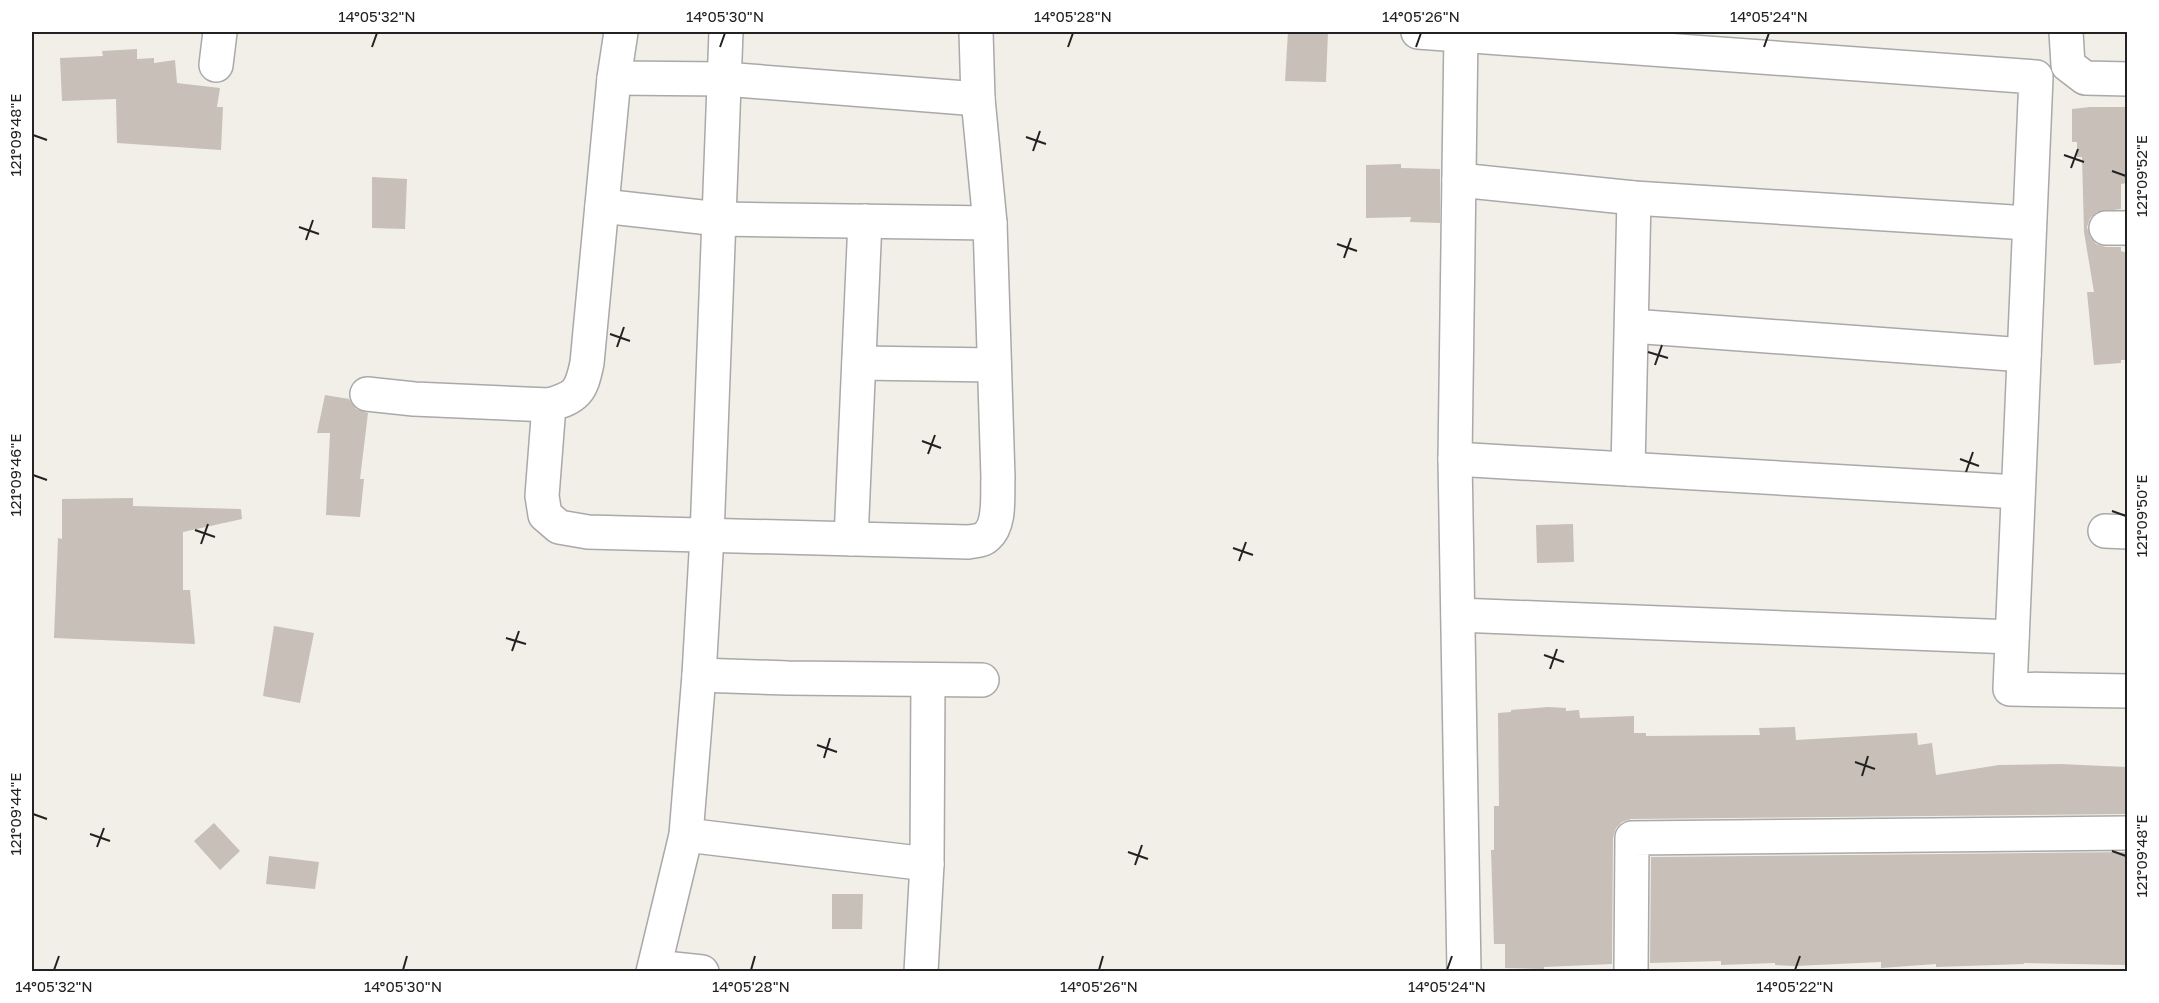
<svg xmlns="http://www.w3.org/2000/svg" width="2159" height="1003" viewBox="0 0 2159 1003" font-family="'Golos Text',sans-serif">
	<rect width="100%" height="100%" fill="#f2efe9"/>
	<g fill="#c7bfb8">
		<polygon points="1288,32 1328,32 1326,82 1285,81"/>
		<polygon points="137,49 137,59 154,58 154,63 175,60 177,83 220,88 217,107 223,107 221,150 117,143 116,99 62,101 60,58 103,56 102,51"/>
		<polygon points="2090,107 2127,107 2127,183 2121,184 2121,209 2097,212 2090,218 2087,227 2090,237 2096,244 2106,247 2121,247 2121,251 2127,253 2127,360 2121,360 2121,363 2094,365 2087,292 2094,292 2084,232 2082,157 2077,157 2077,142 2072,142 2072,109"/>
		<polygon points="1401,164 1401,168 1440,169 1440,223 1410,222 1411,217 1366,218 1366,165"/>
		<polygon points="372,177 407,179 405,229 372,228"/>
		<polygon points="325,395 349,399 356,409 368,413 360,479 364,479 360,517 326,515 330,433 317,433"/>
		<polygon points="133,498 133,506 241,509 242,519 183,532 183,590 190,590 195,644 54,638 58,538 62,539 62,499"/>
		<polygon points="1573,524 1574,562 1537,563 1536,525"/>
		<polygon points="274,626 314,633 300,703 263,696"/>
		<polygon points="1548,707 1566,708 1566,711 1579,710 1580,718 1634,716 1634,733 1646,733 1646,736 1760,735 1759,728 1795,727 1796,740 1917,733 1918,745 1932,743 1936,775 1999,765 2060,764 2127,767 2127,814 1631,819 1622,822 1616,828 1613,838 1612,964 1544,967 1544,969 1505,968 1505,944 1494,944 1491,850 1494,850 1494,806 1499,806 1498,713 1511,712 1511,710"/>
		<polygon points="214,823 240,851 220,870 194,841"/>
		<polygon points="2127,852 2127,965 2024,963 2024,964 1936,967 1936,964 1881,968 1881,962 1795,966 1775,965 1775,963 1721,965 1721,961 1650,963 1651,857"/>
		<polygon points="269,856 319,862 315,889 266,884"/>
		<polygon points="832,894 863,894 862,929 832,929"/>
	</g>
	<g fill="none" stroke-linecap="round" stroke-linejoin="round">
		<defs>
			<g id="minor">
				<polyline points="1418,32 2036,77 2010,689 2128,691"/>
				<polyline points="1461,32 1455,459 1464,972"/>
				<polyline points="2066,32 2068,65 2085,78 2128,79"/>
				<polyline points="216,65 220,32"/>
				<polyline points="614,78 724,79 978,99"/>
				<polyline points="1459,180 1634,198 2028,223"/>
				<polyline points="602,206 719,219 990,223"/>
				<polyline points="2106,228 2128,228"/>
				<polyline points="1632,326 2024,355"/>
				<polyline points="859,363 994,365"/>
				<path d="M 367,394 L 414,399 L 549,405 C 577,397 581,392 587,363 L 614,78 L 621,32"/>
				<path d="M 549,405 L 542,496 L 545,515 L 559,527 L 588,532 L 968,542 C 974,541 982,541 987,536 C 1001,524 997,495 998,478 L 990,223 L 978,99 L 976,32"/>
				<polyline points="1455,459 2018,492"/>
				<polyline points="1628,469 1634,198"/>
				<polyline points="2105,531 2128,532"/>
				<polyline points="851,539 865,221"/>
				<polyline points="1458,615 2012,637"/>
				<polyline points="699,675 788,678 982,680"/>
				<polyline points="686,835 927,864"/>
				<polyline points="655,967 702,972"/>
				<polyline points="653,972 686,835 699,675 707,536 726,32"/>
				<polyline points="921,972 927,864 928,680"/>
				<polyline points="1631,972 1632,838 2128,833"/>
			</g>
		</defs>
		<use href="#minor" stroke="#a9a9a9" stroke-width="36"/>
		<use href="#minor" stroke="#fff" stroke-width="33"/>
	</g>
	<path fill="none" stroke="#222" stroke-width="2" d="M 372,47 L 377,33M 720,47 L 725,33M 1068,47 L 1073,33M 1416,47 L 1421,33M 1764,47 L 1769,33M 33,135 L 47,140M 1026,137 L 1046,144M 1033,151 L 1040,131M 2064,155 L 2084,162M 2071,168 L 2078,149M 2112,171 L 2126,176M 299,227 L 319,234M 306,240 L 313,220M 1337,244 L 1357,251M 1344,258 L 1351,238M 610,334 L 630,341M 617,347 L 624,327M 1648,352 L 1668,358M 1655,365 L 1662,345M 922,441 L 941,448M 928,454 L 935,435M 1960,459 L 1979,466M 1966,472 L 1973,452M 33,475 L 47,480M 2112,511 L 2126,516M 195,530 L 215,537M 201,544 L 208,524M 1233,548 L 1253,555M 1239,561 L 1246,542M 506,638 L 526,644M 512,651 L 519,631M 1544,655 L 1564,662M 1550,669 L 1557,649M 817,745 L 837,752M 824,758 L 830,738M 1855,762 L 1875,769M 1862,776 L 1868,756M 33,814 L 47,819M 90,834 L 110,841M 97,847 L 104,828M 2112,851 L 2126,856M 1128,852 L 1148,859M 1135,865 L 1142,845M 54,970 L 59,956M 403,970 L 407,956M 751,970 L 755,956M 1099,970 L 1103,956M 1447,970 L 1452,956M 1795,970 L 1800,956"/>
	<rect width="2159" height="1003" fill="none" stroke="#ffffff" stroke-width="66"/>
	<rect x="33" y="33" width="2093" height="937" fill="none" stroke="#222" stroke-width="2"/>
	<g font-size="15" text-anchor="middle" fill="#222">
		<text x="377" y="22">14°05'32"N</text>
		<text x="725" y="22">14°05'30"N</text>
		<text x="1073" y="22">14°05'28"N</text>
		<text x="1421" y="22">14°05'26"N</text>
		<text x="1769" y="22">14°05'24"N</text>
		<text transform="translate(16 135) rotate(-90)" y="5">121°09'48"E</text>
		<text transform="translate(2142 176) rotate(-90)" y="5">121°09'52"E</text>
		<text transform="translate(16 475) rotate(-90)" y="5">121°09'46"E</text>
		<text transform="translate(2142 516) rotate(-90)" y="5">121°09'50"E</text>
		<text transform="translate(16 814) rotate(-90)" y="5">121°09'44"E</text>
		<text transform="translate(2142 856) rotate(-90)" y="5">121°09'48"E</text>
		<text x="54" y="992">14°05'32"N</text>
		<text x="403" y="992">14°05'30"N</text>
		<text x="751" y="992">14°05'28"N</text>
		<text x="1099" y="992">14°05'26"N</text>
		<text x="1447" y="992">14°05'24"N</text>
		<text x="1795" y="992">14°05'22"N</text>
	</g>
</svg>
